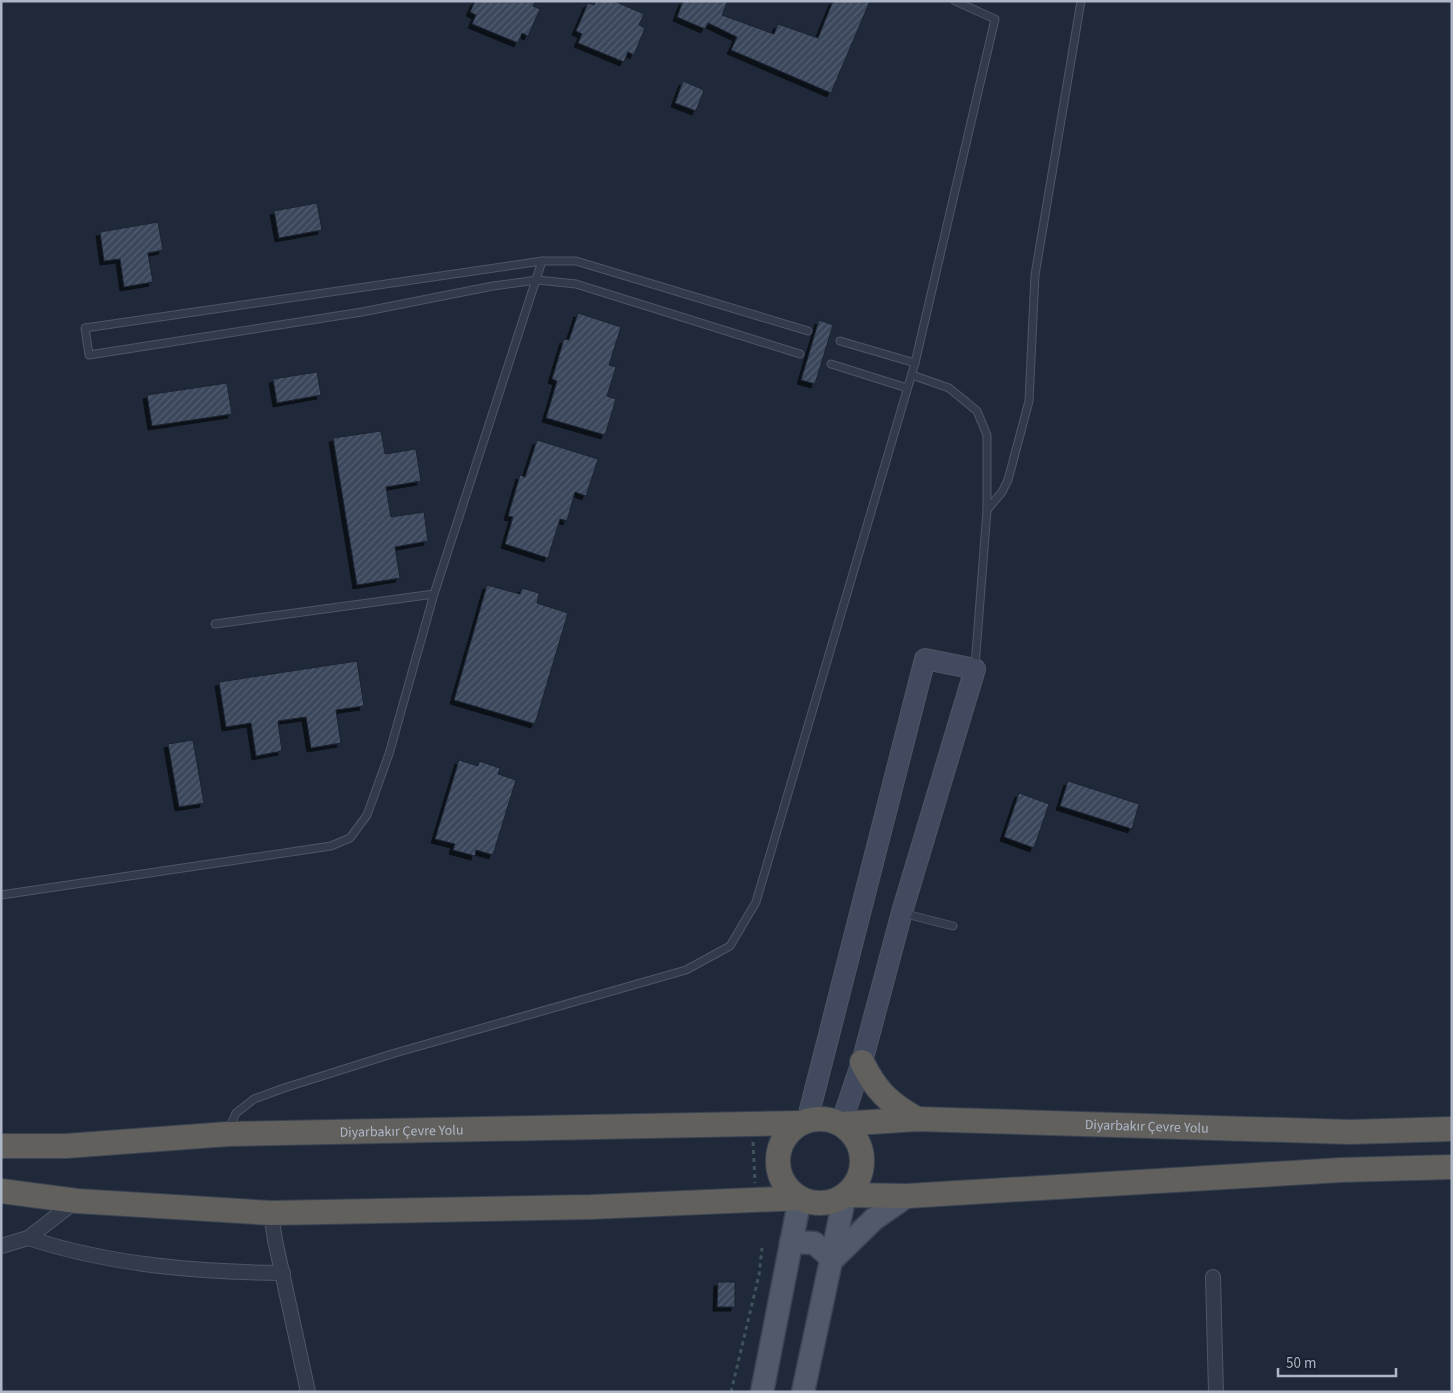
<svg xmlns="http://www.w3.org/2000/svg" width="1453" height="1393" viewBox="0 0 1453 1393" font-family="'Source Sans 3',sans-serif">
	<defs>
		<pattern id="building-hatch" width="6" height="6" patternUnits="userSpaceOnUse" patternTransform="scale(1.25)"><rect width="6" height="6" fill="#3b475b"/><path d="M-1 1l2-2M0 6l6-6M5 7l2-2" fill="none" stroke="#555f71"/></pattern>
		<filter id="shadow"><feDropShadow dx="-4" dy="4" stdDeviation="0" flood-color="#0009"/></filter>
	</defs>
	<rect width="100%" height="100%" fill="#1f293a"/>
	<g fill="url(#building-hatch)" stroke="#1b2331" filter="url(#shadow)">
		<polygon points="475,1 536,1 533,6 540,9 528,36 522,33 518,43 472,24 476,15 470,12"/>
		<polygon points="596,1 614,1 644,14 639,25 645,28 634,55 628,52 624,62 578,43 582,34 576,31 588,3 594,5"/>
		<polygon points="683,1 728,1 722,15 774,34 778,24 818,38 833,1 870,1 831,93 731,50 737,37 708,23 705,29 677,17"/>
		<polygon points="683,81 704,90 696,111 675,103"/>
		<polygon points="317,203 322,230 279,238 274,211"/>
		<polygon points="158,222 163,250 148,253 153,282 124,287 120,259 104,261 100,232"/>
		<polygon points="578,313 621,327 609,365 616,367 607,396 616,399 605,435 546,418 557,381 552,379 564,339 569,340"/>
		<polygon points="819,320 833,325 815,384 801,380"/>
		<polygon points="317,372 321,395 277,403 273,379"/>
		<polygon points="227,383 232,414 152,426 147,395"/>
		<polygon points="381,431 385,454 416,449 421,481 386,487 391,517 424,512 428,541 395,547 400,578 357,585 333,438"/>
		<polygon points="537,440 598,459 586,496 575,492 567,521 560,519 548,558 505,544 513,517 508,516 520,475 525,477"/>
		<polygon points="487,585 520,594 522,588 539,593 537,603 568,613 535,724 454,700"/>
		<polygon points="357,661 364,706 336,710 341,743 311,748 306,717 278,721 282,751 256,756 251,723 226,727 219,682"/>
		<polygon points="193,740 204,803 179,807 168,744"/>
		<polygon points="459,760 478,766 479,761 500,768 498,774 516,780 493,855 476,850 475,856 453,850 455,844 435,839"/>
		<polygon points="1068,781 1139,804 1132,829 1060,806"/>
		<polygon points="1019,793 1049,804 1034,848 1004,837"/>
		<polygon points="718,1282 735,1282 735,1307 717,1307"/>
	</g>
	<g fill="none" stroke-linecap="round" stroke-linejoin="round">
		<defs>
			<g id="service">
				<polyline points="840,341 915,363"/>
				<polyline points="800,354 576,284 537,280 493,286 362,312 89,355 85,328 542,261 576,261 808,331"/>
				<polyline points="831,364 907,388"/>
				<polyline points="912,375 949,388 977,411 987,435 987,510 975,666"/>
				<polyline points="987,510 1002,492 1008,480 1029,401 1035,275 1081,1"/>
				<polyline points="215,624 434,594"/>
				<polyline points="1,895 331,846 350,838 367,815 389,754 434,594 542,261"/>
				<polyline points="902,913 953,926"/>
				<polyline points="229,1129 236,1113 254,1099 284,1088 395,1053 686,970 730,946 756,902 915,363 995,19 955,1"/>
			</g>
			<g id="minor">
				<polyline points="271,1213 275,1240 308,1392"/>
				<path d="M 28,1238 C 110,1265 197,1272 283,1273"/>
				<polyline points="1,1246 28,1238 76,1201"/>
				<polyline points="1213,1277 1216,1392"/>
			</g>
			<polyline id="secondary" points="807,1121 925,659 975,669 902,912 862,1062 841,1124"/>
			<g id="primary">
				<polyline points="791,1242 814,1243 833,1259 874,1219 907,1196"/>
				<polyline points="762,1392 800,1198"/>
				<polyline points="803,1392 845,1195"/>
			</g>
			<g id="trunk">
				<path d="M 862,1062 C 876,1091 889,1103 917,1119"/>
				<circle cx="820" cy="1161" r="42"/>
				<path id="s1" d="M 841,1124 L 917,1119 L 1350,1132 L 1452,1129"/>
				<path id="s2" d="M 1,1146 L 66,1146 L 228,1134 L 801,1123"/>
				<polyline points="1,1191 77,1201 271,1213 591,1207 800,1198"/>
				<polyline points="845,1195 907,1196 1341,1170 1452,1167"/>
			</g>
		</defs>
		<use href="#service" stroke="#4e5665" stroke-width="9"/>
		<use href="#minor" stroke="#4e5665" stroke-width="16"/>
		<use href="#secondary" stroke="#4e5665" stroke-width="22"/>
		<use href="#primary" stroke="#3d4554" stroke-width="25"/>
		<use href="#trunk" stroke="#3b4352" stroke-width="26"/>
		<g stroke="#3f5459" stroke-width="3" stroke-dasharray="4 4" stroke-linecap="butt">
			<polyline points="753,1142 755,1183"/>
			<polyline points="731,1392 759,1275 762,1248"/>
		</g>
		<use href="#service" stroke="#333b4a" stroke-width="7"/>
		<use href="#minor" stroke="#333b4a" stroke-width="14"/>
		<use href="#secondary" stroke="#414a5e" stroke-width="20"/>
		<use href="#primary" stroke="#515a6b" stroke-width="22"/>
		<use href="#trunk" stroke="#61605d" stroke-width="24"/>
	</g>
	<g text-anchor="middle" stroke-width="5" stroke-linejoin="round" paint-order="stroke">
		<g font-size="14" fill="#aeb6c7" stroke="#19212f">
			<text dy="5" stroke="none"><textPath href="#s1" startOffset="306">Diyarbakır Çevre Yolu</textPath></text>
			<text dy="5" stroke="none"><textPath href="#s2" startOffset="401">Diyarbakır Çevre Yolu</textPath></text>
		</g>
	</g>
	<rect width="1453" height="1393" fill="none" stroke="#aeb6c7" stroke-width="5"/>
	<path d="M1278 1368v8h118v-8" fill="none" stroke="#aeb6c7" stroke-width="2.5"/>
	<text x="1286" y="1368" font-size="15" fill="#aeb6c7" stroke="#19212f" stroke-width="4" paint-order="stroke">50 m</text>
</svg>
